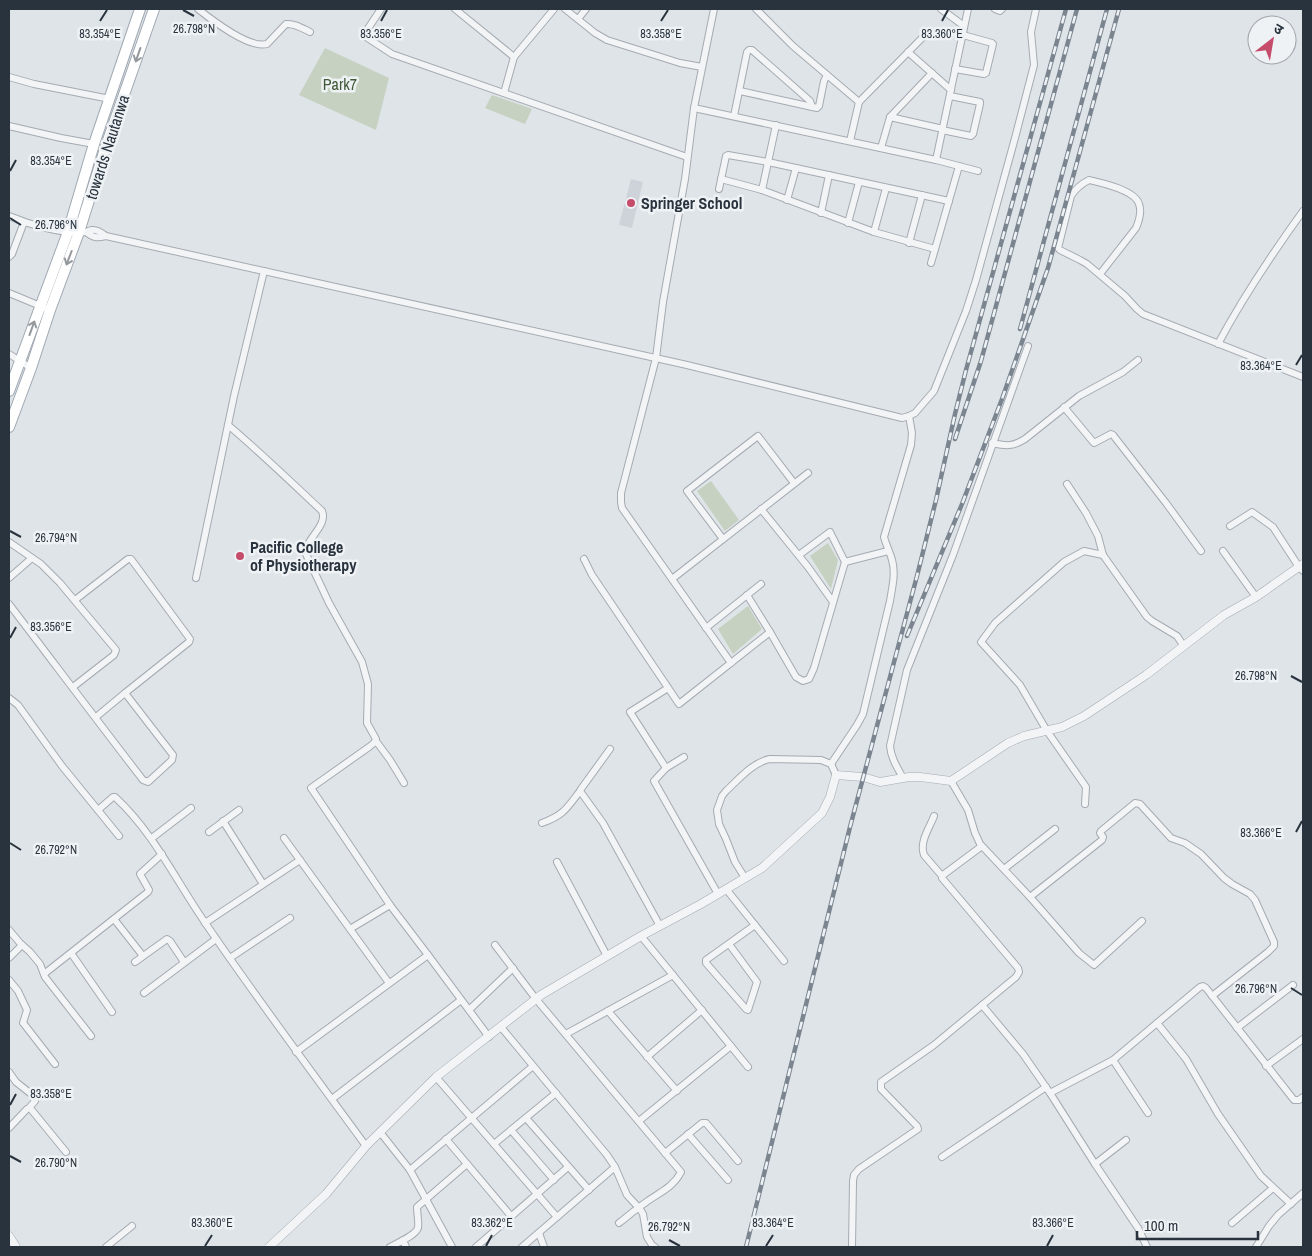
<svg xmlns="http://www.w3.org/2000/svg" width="1312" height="1256" viewBox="0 0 1312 1256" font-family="'Archivo Narrow','Noto Sans Devanagari',sans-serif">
	<rect width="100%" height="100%" fill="#dfe4e8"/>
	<polygon fill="#ced3d9" points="631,179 643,182 632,228 619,225"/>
	<g fill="#c7d1c1">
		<polygon points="325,48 389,78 376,130 299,95"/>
		<polygon points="492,95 532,109 525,124 485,108"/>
		<polygon points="711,481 739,520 725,531 697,491"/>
		<polygon points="828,543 838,560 831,589 810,556"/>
		<polygon points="748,606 762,629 733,654 718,629"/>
	</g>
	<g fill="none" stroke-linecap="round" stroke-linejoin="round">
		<defs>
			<g id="minor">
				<path d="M 198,9 C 212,20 249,49 267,44 L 286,24 C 294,23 302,28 310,32"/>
				<polyline points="381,9 365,33 366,37 392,54 687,157"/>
				<polyline points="455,9 514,57"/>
				<polyline points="565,9 595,33 607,40 680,63 702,67"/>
				<polyline points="714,9 694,108 685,179 663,302 656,358 621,493 621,502 622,508 731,663"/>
				<polyline points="756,9 793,46 859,102"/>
				<polyline points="941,9 964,26"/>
				<polyline points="995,9 1000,11 1002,9"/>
				<polyline points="578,19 586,9"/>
				<polyline points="908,52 951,90"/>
				<polyline points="955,69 984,74 986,73 993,44 992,43 963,35"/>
				<polyline points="9,77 34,84 110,99"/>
				<polyline points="740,91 817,108 819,106 824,81 827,75"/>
				<polyline points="504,93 514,57 554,9"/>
				<polyline points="694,108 936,160 968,9"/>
				<polyline points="734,116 747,52 749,50 752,50 810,101 812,107"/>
				<polyline points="890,117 943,129"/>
				<polyline points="9,126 61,138 94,144"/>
				<polyline points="942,130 971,136 973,134 980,104 980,102 950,96"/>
				<polyline points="850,141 859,102 925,35"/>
				<polyline points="881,148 890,117 932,73"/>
				<polyline points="936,160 978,171"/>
				<polyline points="721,179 762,190 776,125"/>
				<polyline points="719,189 726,156 728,155 768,162 949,201"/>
				<polyline points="762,190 874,232 935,249"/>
				<polyline points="787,200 796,168"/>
				<polyline points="821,213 829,175"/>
				<path d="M 9,216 C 28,224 64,235 85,232 C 87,232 89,230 92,230 C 97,229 102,233 106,236 L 687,365 L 902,418 L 909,416 L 915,413 L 934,391 L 966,311 L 976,280 L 1015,138 L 1034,65 L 1031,32 L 1036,9"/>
				<polyline points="848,223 859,182"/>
				<path d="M 86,232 C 93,238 97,238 106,236"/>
				<polyline points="874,232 886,188"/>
				<polyline points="909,243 922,195"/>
				<polyline points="9,257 12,254 24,222"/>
				<polyline points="931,263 959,166"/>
				<path d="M 1100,274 L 1136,228 C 1139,221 1142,212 1139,204 C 1135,190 1102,183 1089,180 C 1081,184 1076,188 1071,196 L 1058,248 L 1060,250 L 1080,260 L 1087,264 L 1125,296 L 1137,309 L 1143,314 L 1303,377"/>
				<polyline points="9,293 50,310"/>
				<path d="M 1218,344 C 1243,297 1272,254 1303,211"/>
				<polyline points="9,354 31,368"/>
				<polyline points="1064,407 1094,443 1111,434 1113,435 1166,503 1201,551"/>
				<path d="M 228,425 C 260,452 291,482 322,511 C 328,525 307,538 305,552 L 329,603 L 362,662 L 368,684 L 367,723 L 376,739 L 374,743 L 369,747 L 311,788 L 390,905 L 428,955"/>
				<path d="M 992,443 C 1006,446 1012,447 1025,439 L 1079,396 L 1123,372 L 1138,360"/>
				<polyline points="1067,484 1086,513 1098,536 1103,555 1147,617 1152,621 1177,636 1183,645"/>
				<polyline points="761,509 808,567 833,602"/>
				<polyline points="1230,526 1252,512 1273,527 1299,567 1303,571"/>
				<polyline points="723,539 687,491 758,436 794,483"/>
				<polyline points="9,542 41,564 60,583 116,650 114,655 73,687"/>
				<polyline points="1223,551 1256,597"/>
				<polyline points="584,559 592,575 679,704 770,632 796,677 803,681 809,679 814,668 845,562 830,532 799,555"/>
				<polyline points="845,562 888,551"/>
				<polyline points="9,578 32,558"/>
				<polyline points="196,578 234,396 264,271"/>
				<polyline points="672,579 808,473"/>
				<polyline points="747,595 770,632"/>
				<polyline points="75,600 128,559 131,559 190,639 189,642 125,693"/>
				<path d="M 9,604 C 54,663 98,722 143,780 L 148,782 L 172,760 L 173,755 L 125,693 L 96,717"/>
				<polyline points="706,628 761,584"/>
				<polyline points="668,688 630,712 666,768 654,781 718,894"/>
				<polyline points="9,698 18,705 62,766 119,836"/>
				<polyline points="376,741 390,760 404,783"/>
				<polyline points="610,749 581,789 580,791 603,823 660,926"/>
				<path d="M 831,764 L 857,725 L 863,714 L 890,601 C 892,588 896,573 892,560 C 890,552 886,545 884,537 L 911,445 L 912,433 L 909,416"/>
				<polyline points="666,768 684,757"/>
				<path d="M 903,778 C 897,767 891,758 890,746 L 907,670 L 953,555 L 1028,346"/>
				<polyline points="951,781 968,810 975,833 981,846"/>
				<polyline points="1085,804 1086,787 1047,731 1020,685 981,642 995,623 1064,562 1084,551 1103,555"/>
				<path d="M 98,810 L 113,797 L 115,797 C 154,833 176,881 206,924 C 257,999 312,1072 366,1146"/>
				<path d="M 934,816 C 930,827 919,842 924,855 L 942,876"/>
				<polyline points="223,821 263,884"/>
				<path d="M 542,823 C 564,815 567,808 580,791"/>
				<polyline points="209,832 239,810"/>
				<polyline points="152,838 191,808"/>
				<polyline points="284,838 389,983"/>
				<polyline points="557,862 607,956"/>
				<polyline points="1004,869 1055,829"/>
				<path d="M 745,878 L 735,862 L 726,839 L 719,824 L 717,810 L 722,796 L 726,791 C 738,780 753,762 770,759 L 821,760 L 831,764 L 836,775"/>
				<polyline points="726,889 784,961"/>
				<polyline points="1030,897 1102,840 1103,837 1100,833 1101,831 1135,803 1140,804 1171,838 1185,843 1201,854 1224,878 1232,884 1250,894 1255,900 1274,942 1274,946 1268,952 1212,996"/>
				<polyline points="114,919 143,956"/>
				<polyline points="205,923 300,860"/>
				<polyline points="350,929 390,905"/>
				<polyline points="9,930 20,943 30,952 40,964 45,977 91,1036"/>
				<polyline points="641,936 748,1067"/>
				<polyline points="729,944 757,982 748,1010 746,1009 706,963 706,960 755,925"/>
				<path d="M 495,945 L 536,999 L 681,1172 C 673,1188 658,1193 645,1203 C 636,1209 628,1216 619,1223"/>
				<polyline points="71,953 112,1012"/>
				<polyline points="9,958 22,945"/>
				<polyline points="230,958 290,918"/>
				<polyline points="135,962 167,939 170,941 184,962"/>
				<polyline points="44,974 148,892 149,890 140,874 162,854"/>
				<polyline points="9,980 18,991 27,1010 23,1023 24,1024 55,1064"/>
				<polyline points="144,993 216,939"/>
				<polyline points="982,1005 1023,1054 1050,1093 1095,1164 1138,1228 1147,1247"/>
				<polyline points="469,1010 513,968"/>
				<polyline points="608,1011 677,1091"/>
				<polyline points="1157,1023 1186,1059 1218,1114 1261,1176 1291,1204"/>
				<polyline points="501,1027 607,1155 615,1167 627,1195 640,1209 643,1214 647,1237 652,1245 655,1247"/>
				<polyline points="1237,1028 1293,985"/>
				<polyline points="566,1034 673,975"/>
				<polyline points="296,1052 428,955 489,1037"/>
				<polyline points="647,1057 702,1010"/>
				<polyline points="1113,1060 1148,1113"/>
				<polyline points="1266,1066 1303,1039"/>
				<polyline points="9,1072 16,1082 35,1097 35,1101 29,1108"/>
				<polyline points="436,1077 557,1217 522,1247"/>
				<polyline points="1050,1093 1113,1060 1200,987 1203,986 1206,988 1294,1100 1299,1100 1303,1097"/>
				<polyline points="332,1099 461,1000"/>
				<polyline points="526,1118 589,1190"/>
				<polyline points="639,1121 731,1046"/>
				<polyline points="9,1128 27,1109 30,1108 66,1152"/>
				<polyline points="511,1130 554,1180"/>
				<polyline points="380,1132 410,1170 452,1247"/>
				<polyline points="688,1134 728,1180"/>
				<polyline points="446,1139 511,1216"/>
				<polyline points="494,1144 556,1093"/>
				<polyline points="665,1153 702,1123 706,1123 738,1161"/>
				<polyline points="942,1157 1046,1087"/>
				<polyline points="1095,1164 1126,1140"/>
				<polyline points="410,1170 533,1066"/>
				<polyline points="557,1217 615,1167"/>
				<polyline points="1232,1223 1273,1188"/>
				<polyline points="539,1233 544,1247"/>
				<polyline points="403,1240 406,1247"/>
				<polyline points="106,1247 132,1226"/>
				<path d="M 390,1247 C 397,1243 415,1236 418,1228 C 419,1222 417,1214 417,1207 L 467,1164"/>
				<polyline points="476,1247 568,1167"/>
				<polyline points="852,1247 853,1181 854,1175 859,1169 918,1129 917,1126 881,1089 881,1082 934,1045 1016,977 1019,972 1018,968 942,878 943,875 982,846 1030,897 1079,953 1094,965 1142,921"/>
				<polyline points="1256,1247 1269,1226 1278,1215 1303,1193"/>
			</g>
			<g id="tertiary">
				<polyline points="9,1236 16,1247"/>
				<polyline points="269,1247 326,1194 366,1146 436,1077 541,995 641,936 701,904 762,868 822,813 830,797 836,775 863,777 880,782 909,777 920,777 951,781 1008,743 1024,736 1062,727 1084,716 1146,675 1224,615 1256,597 1303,564"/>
			</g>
			<g id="primary">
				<polyline points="9,391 68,232 94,144 140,9"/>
				<polyline points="9,427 31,368 50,310 79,232 106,146 154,9"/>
			</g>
		</defs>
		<use href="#minor" stroke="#a5abb2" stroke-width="8"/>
		<use href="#tertiary" stroke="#a5abb2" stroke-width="9"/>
		<use href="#primary" stroke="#a0a9b3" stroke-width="12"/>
		<use href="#minor" stroke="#f2f4f6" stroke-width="6"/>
		<use href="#tertiary" stroke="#f2f4f6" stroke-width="8"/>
		<use href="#primary" stroke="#fff" stroke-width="10"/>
		<defs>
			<g id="rail">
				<polyline points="1020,329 1107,9"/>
				<polyline points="955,439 981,361 1077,9"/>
				<polyline points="907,636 962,504 1002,399 1048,268 1119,9"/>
				<polyline points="746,1247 850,827 917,576 936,500 955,414 966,370 1066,9"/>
			</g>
		</defs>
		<use href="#rail" stroke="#7a8590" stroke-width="4.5"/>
		<use href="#rail" stroke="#eff2f5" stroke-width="2.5" stroke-dasharray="8" stroke-linecap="butt"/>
	</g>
	<defs><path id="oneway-shaft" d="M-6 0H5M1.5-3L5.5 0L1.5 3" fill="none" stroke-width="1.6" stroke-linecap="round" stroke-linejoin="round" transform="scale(1.25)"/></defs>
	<g stroke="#94999e">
		<use href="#oneway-shaft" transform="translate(138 55) rotate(109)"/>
		<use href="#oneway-shaft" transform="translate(69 258) rotate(111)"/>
		<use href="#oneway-shaft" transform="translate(32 328) rotate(-70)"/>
	</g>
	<path fill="none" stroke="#29333e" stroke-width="2" d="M 183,10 L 194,16M 100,21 L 107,10M 381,21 L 387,10M 661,21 L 668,10M 942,21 L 948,10M 10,171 L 16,160M 10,218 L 21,225M 1296,365 L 1302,355M 10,531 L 21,537M 10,638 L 16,627M 1291,676 L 1302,682M 1296,832 L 1302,821M 10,843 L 21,850M 1291,988 L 1302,995M 10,1105 L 16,1094M 10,1156 L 21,1162M 669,1240 L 680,1246M 205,1246 L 212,1235M 486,1246 L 492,1235M 766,1246 L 773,1235M 1047,1246 L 1053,1235"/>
	<g fill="#c54c6b" stroke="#eff2f5" stroke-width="2">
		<circle cx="631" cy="203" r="5"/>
		<circle cx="240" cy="556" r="5"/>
	</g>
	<g text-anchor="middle" stroke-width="5" stroke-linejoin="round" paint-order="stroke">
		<g font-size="16" fill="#415937" stroke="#eff2f5">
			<text x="340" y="90">Park7</text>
		</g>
		<g font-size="16" fill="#29333e" stroke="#eff2f5">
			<text transform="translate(107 147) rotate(-72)" y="6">towards Nautanwa</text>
		</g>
		<g font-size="16" font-weight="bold" fill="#29333e" stroke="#eff2f5" text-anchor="start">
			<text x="641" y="209">Springer School</text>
			<text x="250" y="553">Pacific College<tspan x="250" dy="18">of Physiotherapy</tspan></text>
		</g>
	</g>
	<g font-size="12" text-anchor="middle" fill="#29333e" stroke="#eff2f5" stroke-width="5" stroke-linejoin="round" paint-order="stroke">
		<text x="194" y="33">26.798°N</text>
		<text x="381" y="38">83.356°E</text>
		<text x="942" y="38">83.360°E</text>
		<text x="100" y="38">83.354°E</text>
		<text x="661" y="38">83.358°E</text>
		<text x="51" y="165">83.354°E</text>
		<text x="56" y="229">26.796°N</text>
		<text x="1261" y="370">83.364°E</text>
		<text x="56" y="542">26.794°N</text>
		<text x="51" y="631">83.356°E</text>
		<text x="1256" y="680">26.798°N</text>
		<text x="1261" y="837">83.366°E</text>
		<text x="56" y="854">26.792°N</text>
		<text x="1256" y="993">26.796°N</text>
		<text x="51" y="1098">83.358°E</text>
		<text x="56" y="1167">26.790°N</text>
		<text x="212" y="1227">83.360°E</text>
		<text x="492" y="1227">83.362°E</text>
		<text x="773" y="1227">83.364°E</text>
		<text x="1053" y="1227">83.366°E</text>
		<text x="669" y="1231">26.792°N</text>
	</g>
	<rect width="1312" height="1256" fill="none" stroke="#29333e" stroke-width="20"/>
	<g transform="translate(1272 40) rotate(31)"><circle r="24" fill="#eff2f5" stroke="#a0a6ac"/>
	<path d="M0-4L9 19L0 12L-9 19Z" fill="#c54c6b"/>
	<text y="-8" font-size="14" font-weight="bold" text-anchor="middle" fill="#29333e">उ</text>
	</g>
	<path d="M1137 1231v8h121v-8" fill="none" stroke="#29333e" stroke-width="2.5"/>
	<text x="1144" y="1231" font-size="15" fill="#29333e" stroke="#eff2f5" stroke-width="4" paint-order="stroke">100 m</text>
</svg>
